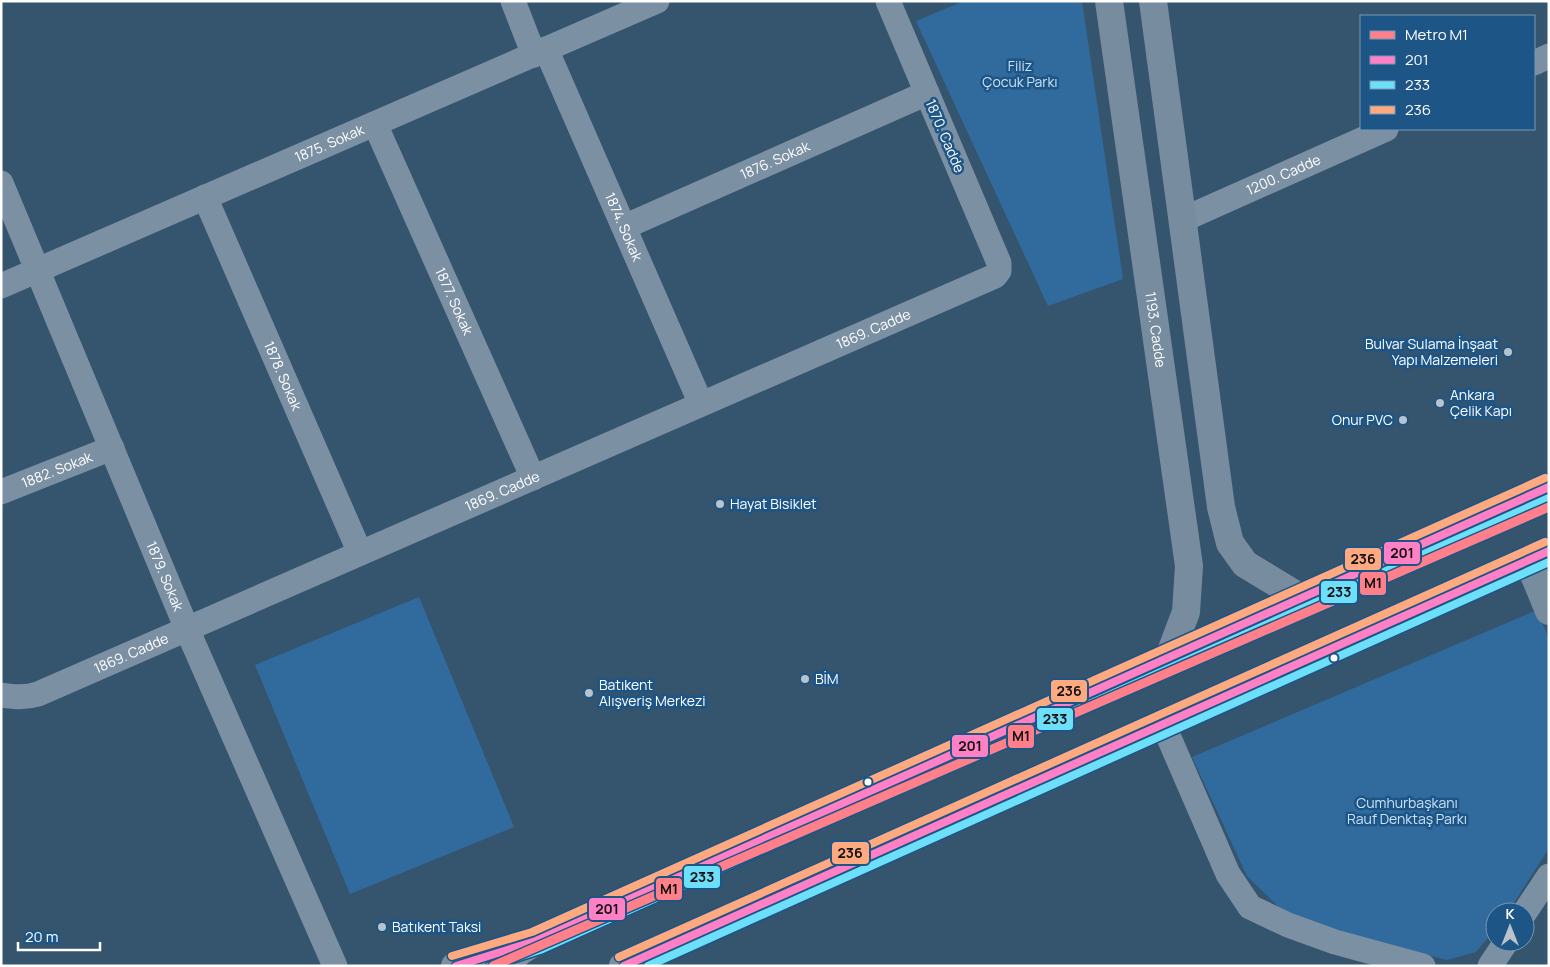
<svg xmlns="http://www.w3.org/2000/svg" width="1550" height="967" viewBox="0 0 1550 967" font-family="Manrope,sans-serif">
	<rect width="100%" height="100%" fill="#35546e"/>
	<g fill="#316b9d">
		<polygon points="964,1 1082,1 1123,279 1048,306 916,21"/>
		<polygon points="419,597 514,827 350,894 255,665"/>
		<polygon points="1537,610 1549,639 1549,848 1508,912 1495,912 1495,929 1476,952 1447,960 1291,919 1247,876 1192,757"/>
	</g>
	<g fill="none" stroke-linecap="round" stroke-linejoin="round">
		<g stroke="#7c90a4" stroke-width="25">
			<polyline points="513,1 534,55"/>
			<path id="s1" d="M 546,49 L 701,404"/>
			<polyline points="1534,63 1549,56"/>
			<path id="s2" d="M 375,124 L 533,478"/>
			<path id="s3" d="M 1,183 L 187,629 L 335,966"/>
			<path id="s4" d="M 205,197 L 360,553"/>
			<path id="s5" d="M 1182,220 L 1386,129"/>
			<path id="s6" d="M 624,227 L 927,93"/>
			<path id="s7" d="M 1,286 L 657,1"/>
			<path id="s8" d="M 1,492 L 112,448"/>
			<path id="s9" d="M 1,695 C 15,697 25,698 38,694 L 995,276 L 999,271 L 999,263 L 888,1"/>
			<polyline points="1163,724 1228,874 1250,907 1288,925 1335,942 1423,966"/>
			<polyline points="1525,912 1549,876"/>
			<polyline points="1490,966 1506,942"/>
		</g>
		<g stroke="#778d9f" stroke-width="28">
			<path id="s10" d="M 1109,1 L 1189,566 L 1186,612 L 1169,657"/>
			<polyline points="1153,1 1221,507 1230,543 1245,564 1301,598"/>
			<polyline points="1528,560 1549,611"/>
		</g>
		<g stroke="#7b90a1" stroke-width="28">
			<polyline points="455,966 525,944"/>
			<polyline points="505,966 519,952 536,941 1549,487"/>
			<polyline points="623,966 1549,551"/>
		</g>
		<defs>
			<g id="bus-1">
				<polyline points="456,966 536,941 1549,487"/>
				<polyline points="624,966 1549,551"/>
			</g>
			<g id="bus-2">
				<polyline points="490,966 540,950 1549,498"/>
				<polyline points="648,966 1549,562"/>
			</g>
			<g id="bus-3">
				<polyline points="452,956 532,932 1545,478"/>
				<polyline points="619,957 1545,542"/>
			</g>
		</defs>
		<use href="#bus-1" stroke="#1d5586" stroke-width="11"/>
		<use href="#bus-2" stroke="#1d5586" stroke-width="11"/>
		<use href="#bus-3" stroke="#1d5586" stroke-width="11"/>
		<use href="#bus-1" stroke="#ff80c5" stroke-width="8"/>
		<use href="#bus-2" stroke="#6ddff8" stroke-width="8"/>
		<use href="#bus-3" stroke="#ffa980" stroke-width="8"/>
		<defs>
			<polyline id="metro-1" points="493,966 1549,507"/>
		</defs>
		<use href="#metro-1" stroke="#1d5586" stroke-width="12"/>
		<use href="#metro-1" stroke="#ff808a" stroke-width="9"/>
	</g>
	<g fill="#b8c3cc" stroke="#1d5586" stroke-width="2">
		<circle cx="1508" cy="352" r="5"/>
		<circle cx="1440" cy="403" r="5"/>
		<circle cx="1403" cy="420" r="5"/>
		<circle cx="720" cy="504" r="5"/>
		<circle cx="805" cy="679" r="5"/>
		<circle cx="589" cy="693" r="5"/>
		<circle cx="382" cy="927" r="5"/>
	</g>
	<g fill="#fff" stroke="#1d5586" stroke-width="2">
		<circle cx="1334" cy="658" r="4.5"/>
		<circle cx="868" cy="782" r="4.5"/>
	</g>
	<g text-anchor="middle" stroke-width="5" stroke-linejoin="round" paint-order="stroke">
		<g font-size="14" fill="#cae3f8" stroke="#1d5586">
			<text x="1020" y="71">Filiz<tspan x="1020" dy="16">Çocuk Parkı</tspan></text>
			<text x="1407" y="808">Cumhurbaşkanı<tspan x="1407" dy="16">Rauf Denktaş Parkı</tspan></text>
		</g>
		<g font-size="14" fill="#fff" stroke="#1d5586">
			<text transform="translate(945 136) rotate(67)" y="5">1870. Cadde</text>
			<text dy="5" stroke="none"><textPath href="#s7" startOffset="358">1875. Sokak</textPath></text>
			<text dy="5" stroke="none"><textPath href="#s6" startOffset="165">1876. Sokak</textPath></text>
			<text dy="5" stroke="none"><textPath href="#s5" startOffset="111">1200. Cadde</textPath></text>
			<text dy="5" stroke="none"><textPath href="#s1" startOffset="194">1874. Sokak</textPath></text>
			<text dy="5" stroke="none"><textPath href="#s2" startOffset="194">1877. Sokak</textPath></text>
			<text dy="5" stroke="none"><textPath href="#s9" startOffset="949">1869. Cadde</textPath></text>
			<text dy="5" stroke="none"><textPath href="#s10" startOffset="332">1193. Cadde</textPath></text>
			<text dy="5" stroke="none"><textPath href="#s4" startOffset="195">1878. Sokak</textPath></text>
			<text dy="5" stroke="none"><textPath href="#s8" startOffset="60">1882. Sokak</textPath></text>
			<text dy="5" stroke="none"><textPath href="#s9" startOffset="544">1869. Cadde</textPath></text>
			<text dy="5" stroke="none"><textPath href="#s3" startOffset="426">1879. Sokak</textPath></text>
			<text dy="5" stroke="none"><textPath href="#s9" startOffset="139">1869. Cadde</textPath></text>
		</g>
		<g font-size="14" fill="#fff" stroke="#1d5586" text-anchor="start">
			<text x="1498" y="349" text-anchor="end">Bulvar Sulama İnşaat<tspan x="1498" dy="16">Yapı Malzemeleri</tspan></text>
			<text x="1450" y="400">Ankara<tspan x="1450" dy="16">Çelik Kapı</tspan></text>
			<text x="1393" y="425" text-anchor="end">Onur PVC</text>
			<text x="730" y="509">Hayat Bisiklet</text>
			<text x="815" y="684">BİM</text>
			<text x="599" y="690">Batıkent<tspan x="599" dy="16">Alışveriş Merkezi</tspan></text>
			<text x="392" y="932">Batıkent Taksi</text>
		</g>
	</g>
	<g stroke="#1d5586" stroke-width="2">
		<rect x="1383" y="541" width="38" height="24" rx="5" fill="#ff80c5"/>
		<rect x="1344" y="547" width="38" height="24" rx="5" fill="#ffa980"/>
		<rect x="1359" y="571" width="28" height="25" rx="5" fill="#ff808a"/>
		<rect x="1320" y="580" width="38" height="24" rx="5" fill="#6ddff8"/>
		<rect x="1050" y="679" width="38" height="24" rx="5" fill="#ffa980"/>
		<rect x="1036" y="707" width="38" height="24" rx="5" fill="#6ddff8"/>
		<rect x="1007" y="724" width="28" height="25" rx="5" fill="#ff808a"/>
		<rect x="951" y="734" width="38" height="24" rx="5" fill="#ff80c5"/>
		<rect x="831" y="841" width="39" height="24" rx="5" fill="#ffa980"/>
		<rect x="683" y="865" width="38" height="24" rx="5" fill="#6ddff8"/>
		<rect x="655" y="877" width="28" height="24" rx="5" fill="#ff808a"/>
		<rect x="588" y="897" width="38" height="24" rx="5" fill="#ff80c5"/>
	</g>
	<g font-size="14" text-anchor="middle" font-weight="bold" fill="#111">
		<text x="1402" y="558">201</text>
		<text x="1363" y="564">236</text>
		<text x="1373" y="588">M1</text>
		<text x="1339" y="597">233</text>
		<text x="1069" y="696">236</text>
		<text x="1055" y="724">233</text>
		<text x="1021" y="741">M1</text>
		<text x="970" y="751">201</text>
		<text x="850" y="858">236</text>
		<text x="702" y="882">233</text>
		<text x="669" y="894">M1</text>
		<text x="607" y="914">201</text>
	</g>
	<rect width="1550" height="967" fill="none" stroke="#ffffff" stroke-width="5"/>
	<rect x="1360" y="15" width="175" height="115" fill="#1d5586" stroke="#7799b6"/>
	<rect x="1370" y="31" width="25" height="8" fill="#ff808a" stroke="#7799b6"/>
	<text x="1405" y="40" font-size="15" fill="#ffffff">Metro M1</text>
	<rect x="1370" y="56" width="25" height="8" fill="#ff80c5" stroke="#7799b6"/>
	<text x="1405" y="65" font-size="15" fill="#ffffff">201</text>
	<rect x="1370" y="81" width="25" height="8" fill="#6ddff8" stroke="#7799b6"/>
	<text x="1405" y="90" font-size="15" fill="#ffffff">233</text>
	<rect x="1370" y="106" width="25" height="8" fill="#ffa980" stroke="#7799b6"/>
	<text x="1405" y="115" font-size="15" fill="#ffffff">236</text>
	<g transform="translate(1510 927)"><circle r="24" fill="#1d5586" stroke="#7799b6"/>
	<path d="M0-4L9 19L0 12L-9 19Z" fill="#b8c3cc"/>
	<text y="-8" font-size="14" font-weight="bold" text-anchor="middle" fill="#ffffff">K</text>
	</g>
	<path d="M18 942v8h82v-8" fill="none" stroke="#ffffff" stroke-width="2.5"/>
	<text x="25" y="942" font-size="15" fill="#ffffff" stroke="#1d5586" stroke-width="4" paint-order="stroke">20 m</text>
</svg>
